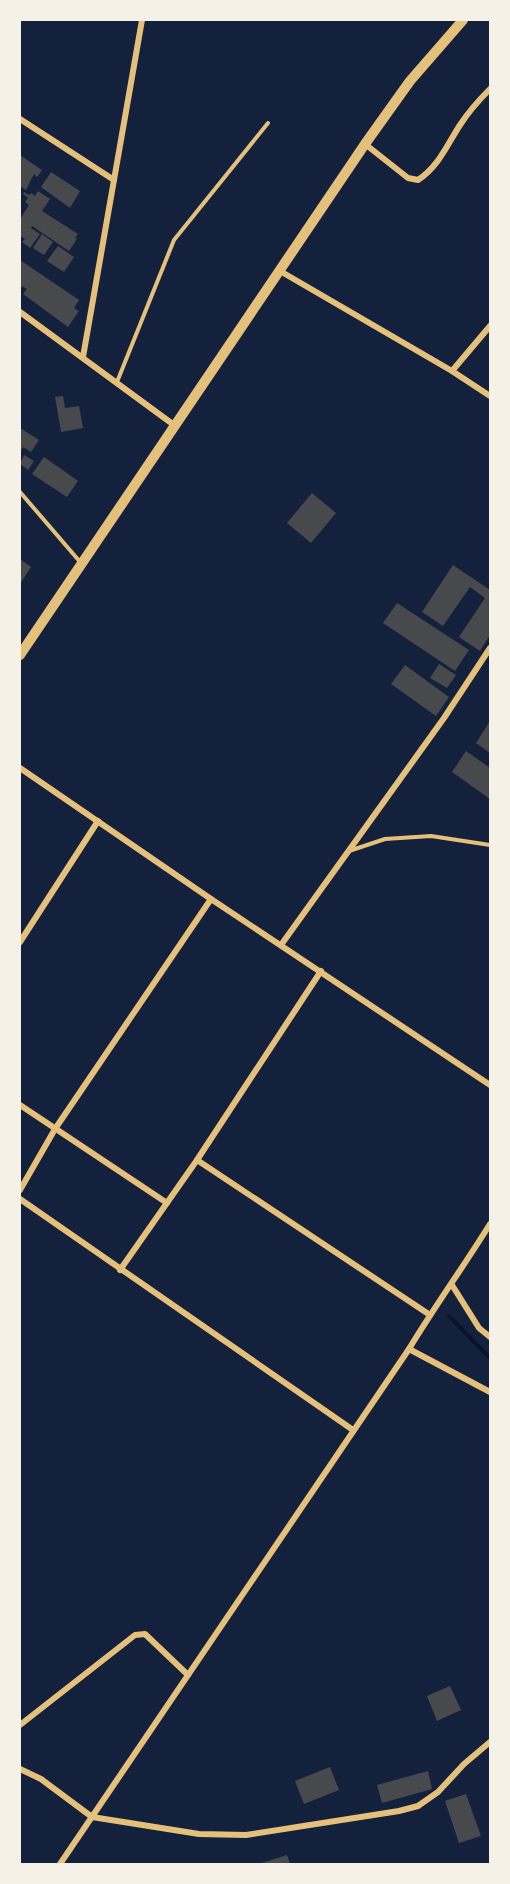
<svg xmlns="http://www.w3.org/2000/svg" width="510" height="1884" viewBox="0 0 510 1884" font-family="Literata,serif">
	<rect width="100%" height="100%" fill="#14213d"/>
	<g fill="none" stroke-linecap="round" stroke-linejoin="round">
		<polyline stroke="#0b132b" stroke-width="4" points="449,1316 490,1358"/>
	</g>
	<g fill="#48494c">
		<polygon points="20,155 42,170 37,177 34,174 26,190 20,186"/>
		<polygon points="51,172 80,191 70,208 41,187"/>
		<polygon points="38,191 50,199 42,211 78,234 75,238 77,239 69,251 32,226 31,228 40,234 30,248 22,242 25,239 20,236 20,219 29,205 25,202 28,198 23,194 24,192 29,195 31,193 35,196"/>
		<polygon points="42,234 53,242 44,255 33,248"/>
		<polygon points="58,246 74,257 64,272 47,261"/>
		<polygon points="20,260 79,300 74,308 79,311 68,327 23,294 27,289 22,286 20,291"/>
		<polygon points="63,396 65,408 79,406 83,428 61,432 55,397"/>
		<polygon points="20,428 39,440 31,452 23,447 20,452"/>
		<polygon points="24,455 34,461 28,470 20,464"/>
		<polygon points="44,457 78,481 67,497 32,474"/>
		<polygon points="312,493 336,513 311,543 287,523"/>
		<polygon points="20,559 31,567 20,584"/>
		<polygon points="453,565 490,590 490,635 480,651 459,637 485,598 470,587 443,626 422,612"/>
		<polygon points="397,603 469,650 455,671 383,623"/>
		<polygon points="439,664 456,675 447,688 430,678"/>
		<polygon points="405,665 449,697 436,716 391,684"/>
		<polygon points="490,721 490,753 476,743"/>
		<polygon points="466,751 490,768 490,799 452,772"/>
		<polygon points="450,1686 461,1710 437,1721 427,1696"/>
		<polygon points="330,1767 339,1790 304,1804 295,1781"/>
		<polygon points="428,1771 432,1789 382,1803 377,1785"/>
		<polygon points="466,1794 481,1836 459,1843 445,1801"/>
		<polygon points="287,1855 290,1864 259,1864"/>
	</g>
	<g fill="none" stroke-linecap="round" stroke-linejoin="round">
		<g stroke="#e5c07b" stroke-width="4">
			<polyline points="117,382 174,240 268,123"/>
			<polyline points="20,492 81,563"/>
			<polyline points="349,851 385,839 431,836 490,845"/>
		</g>
		<g stroke="#e5c07b" stroke-width="6">
			<polyline points="20,119 114,180"/>
			<path d="M 365,144 L 408,178 L 418,180 C 439,166 447,145 460,125 C 469,111 479,100 490,89"/>
			<polyline points="280,271 452,371 490,396"/>
			<polyline points="20,312 174,425"/>
			<polyline points="83,357 142,20"/>
			<polyline points="452,371 490,326"/>
			<polyline points="20,768 211,899 490,1085"/>
			<polyline points="20,942 98,821"/>
			<polyline points="281,945 444,718 490,648"/>
			<polyline points="20,1105 167,1203"/>
			<polyline points="197,1160 430,1315"/>
			<polyline points="20,1190 55,1129 211,899"/>
			<polyline points="20,1199 353,1430"/>
			<polyline points="120,1270 197,1160 321,971"/>
			<polyline points="452,1285 479,1328 490,1337"/>
			<polyline points="409,1349 490,1392"/>
			<polyline points="20,1725 135,1635 145,1634 188,1675"/>
			<polyline points="20,1769 41,1779 92,1817 199,1834 246,1835 399,1811 418,1806 438,1792 464,1764 490,1742"/>
			<path d="M 60,1864 L 409,1349 C 435,1306 464,1266 490,1224"/>
		</g>
		<polyline stroke="#e5c07b" stroke-width="10" points="20,655 365,144 410,81 463,20"/>
	</g>
	<rect width="510" height="1884" fill="none" stroke="#f6f1e7" stroke-width="42"/>
</svg>
